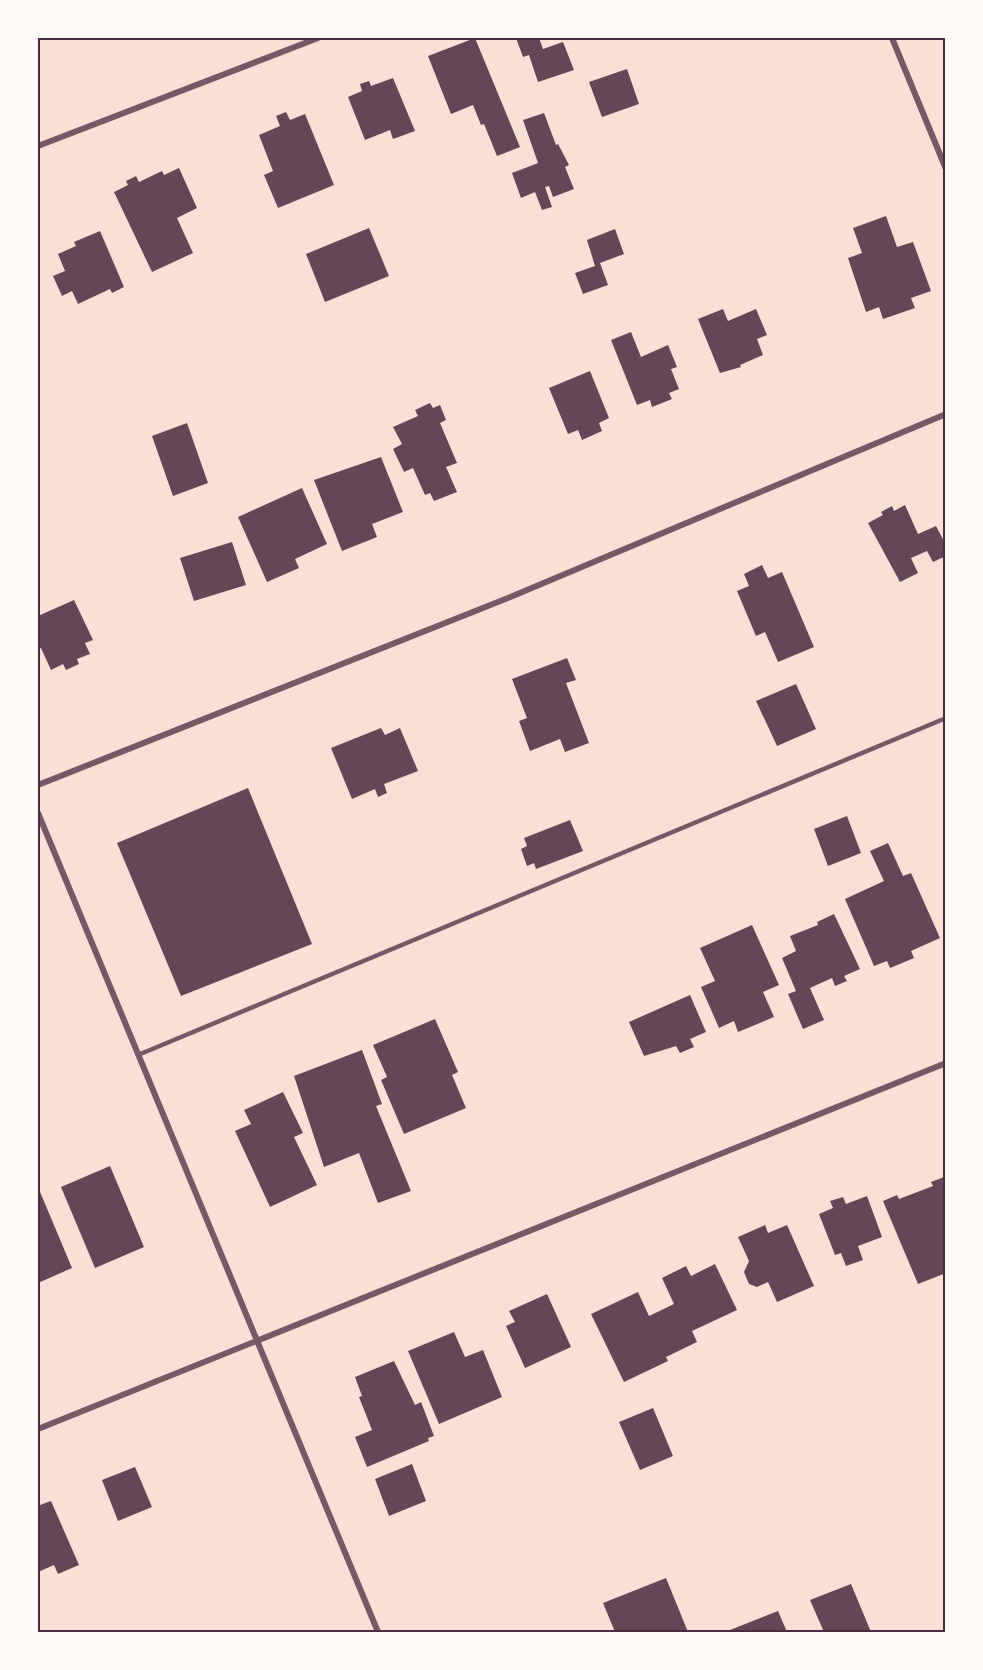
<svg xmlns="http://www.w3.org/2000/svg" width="983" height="1670" viewBox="0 0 983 1670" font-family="Quicksand,sans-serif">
	<rect width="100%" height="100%" fill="#f7e1d7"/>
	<g fill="#644757">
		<polygon points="475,38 520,147 497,156 484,124 481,125 473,105 451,114 428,56"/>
		<polygon points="516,38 539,38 543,49 563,42 574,70 538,82 529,55 523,57"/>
		<polygon points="627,69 639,104 602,117 589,82"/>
		<polygon points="393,78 415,131 393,139 390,130 365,140 348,97 362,91 360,84 369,81 371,86"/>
		<polygon points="286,112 290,120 305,114 334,185 278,208 264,175 273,171 259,135 280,126 276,116"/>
		<polygon points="544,113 556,145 558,144 569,165 565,167 574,189 553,197 549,186 545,187 552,207 542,210 535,192 521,198 512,173 538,163 523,120"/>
		<polygon points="179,168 197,208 177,218 193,253 152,272 114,192 128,185 126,181 136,176 139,182 162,171 164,175"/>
		<polygon points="886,216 897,247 913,242 931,291 911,298 915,308 883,319 879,307 866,312 848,258 862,253 853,228"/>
		<polygon points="369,228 389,276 325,302 306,254"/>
		<polygon points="615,229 624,254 600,263 608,285 583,294 575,273 595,266 587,240"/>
		<polygon points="100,231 124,287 112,293 110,289 78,304 72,291 62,296 53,276 65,271 58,254 76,246 74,242"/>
		<polygon points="723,309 728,321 756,309 767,335 757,339 763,355 740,365 741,367 720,373 698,319"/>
		<polygon points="631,332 641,357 668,345 677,367 671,369 679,389 669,393 672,399 652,407 650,400 637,405 611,340"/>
		<polygon points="590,371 609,418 599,423 602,431 582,440 578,430 568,434 549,388"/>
		<polygon points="430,403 433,408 440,405 446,420 440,423 457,463 446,467 457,492 434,501 430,493 425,495 413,468 404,472 393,449 402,444 393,427 418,416 415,410"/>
		<polygon points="187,423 208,483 173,496 152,436"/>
		<polygon points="381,457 403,512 372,524 377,537 342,551 314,480"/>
		<polygon points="302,488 327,544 295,559 299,568 267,582 238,517"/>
		<polygon points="905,505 918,534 936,526 946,545 946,556 933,562 927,551 911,558 918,573 900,582 868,523 883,515 881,512 892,506 894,511"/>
		<polygon points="232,542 246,585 194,601 180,558"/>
		<polygon points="762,565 768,578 782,572 814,647 778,662 765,632 756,636 737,591 749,586 744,574"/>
		<polygon points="74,600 93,640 85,643 90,654 77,659 79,664 66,670 63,664 51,670 41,648 38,649 38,616"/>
		<polygon points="567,658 576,680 566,683 589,743 565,752 560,739 530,751 519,721 527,718 512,679"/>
		<polygon points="796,684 816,729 777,746 756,701"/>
		<polygon points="381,728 385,735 400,728 418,771 384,784 387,793 378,797 375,789 352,799 331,748"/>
		<polygon points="248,788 312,944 181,996 117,843"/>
		<polygon points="847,816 861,853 828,866 814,829"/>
		<polygon points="570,820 583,851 536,869 534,863 527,866 521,849 527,846 524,838"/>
		<polygon points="888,843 903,876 911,873 940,938 911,951 914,958 890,968 887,961 874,966 845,899 884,881 870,851"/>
		<polygon points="834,914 860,969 844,976 847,981 835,986 832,978 810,988 824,1020 803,1029 788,994 796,991 782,958 796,951 790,936 818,925 817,922"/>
		<polygon points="752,925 779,985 763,992 774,1017 738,1032 734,1021 719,1028 701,987 715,981 700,948"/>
		<polygon points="690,995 706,1032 690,1039 694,1047 680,1053 676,1046 644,1056 629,1022"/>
		<polygon points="435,1019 458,1072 452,1075 466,1108 404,1134 381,1080 387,1077 373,1045"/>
		<polygon points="362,1050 382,1104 376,1106 411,1191 378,1203 359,1153 324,1167 294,1076"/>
		<polygon points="283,1092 303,1133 294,1137 317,1185 270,1207 235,1131 251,1124 244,1110"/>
		<polygon points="110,1166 144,1247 95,1268 61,1187"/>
		<polygon points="944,1177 946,1273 918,1284 883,1201 897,1195 899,1199 933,1186 931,1182"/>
		<polygon points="38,1187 72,1268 38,1283"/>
		<polygon points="867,1196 882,1237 858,1246 863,1260 846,1266 841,1253 835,1255 819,1214 833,1208 830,1201 843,1197 846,1204"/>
		<polygon points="765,1225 768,1233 787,1225 814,1286 777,1302 768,1282 757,1287 749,1284 744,1272 749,1261 738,1237"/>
		<polygon points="715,1264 737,1310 692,1331 697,1342 666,1357 668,1361 624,1382 591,1314 638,1292 649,1316 674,1304 662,1278 686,1266 691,1276"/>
		<polygon points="547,1294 571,1347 525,1368 506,1326 515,1322 509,1311"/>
		<polygon points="454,1332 465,1357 483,1350 502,1397 439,1424 408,1351"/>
		<polygon points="394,1361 415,1405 421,1402 434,1436 428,1438 429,1441 367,1467 355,1437 372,1430 359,1397 362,1396 355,1377"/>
		<polygon points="653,1408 673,1456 640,1470 619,1422"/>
		<polygon points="412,1464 426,1501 389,1516 375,1479"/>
		<polygon points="135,1467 152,1507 118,1521 102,1480"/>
		<polygon points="38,1498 40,1505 51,1501 79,1565 58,1574 54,1565 38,1572"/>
		<polygon points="666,1578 688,1632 615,1632 603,1603"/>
		<polygon points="851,1584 871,1632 824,1632 810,1600"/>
		<polygon points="778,1611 787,1632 725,1632"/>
	</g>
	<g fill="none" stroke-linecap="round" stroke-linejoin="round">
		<polyline stroke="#755966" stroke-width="4.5" points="138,1055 946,718"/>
		<g stroke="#755966" stroke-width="6">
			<polyline points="892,38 946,169"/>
			<polyline points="38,146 318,38"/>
			<polyline points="38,785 508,598 946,414"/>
			<polyline points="38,813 378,1632"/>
			<polyline points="38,1429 946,1063"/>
		</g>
	</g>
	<rect width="983" height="1670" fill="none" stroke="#fffaf5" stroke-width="78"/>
	<rect x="39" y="39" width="905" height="1592" fill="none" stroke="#4a2c40" stroke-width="2"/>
</svg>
